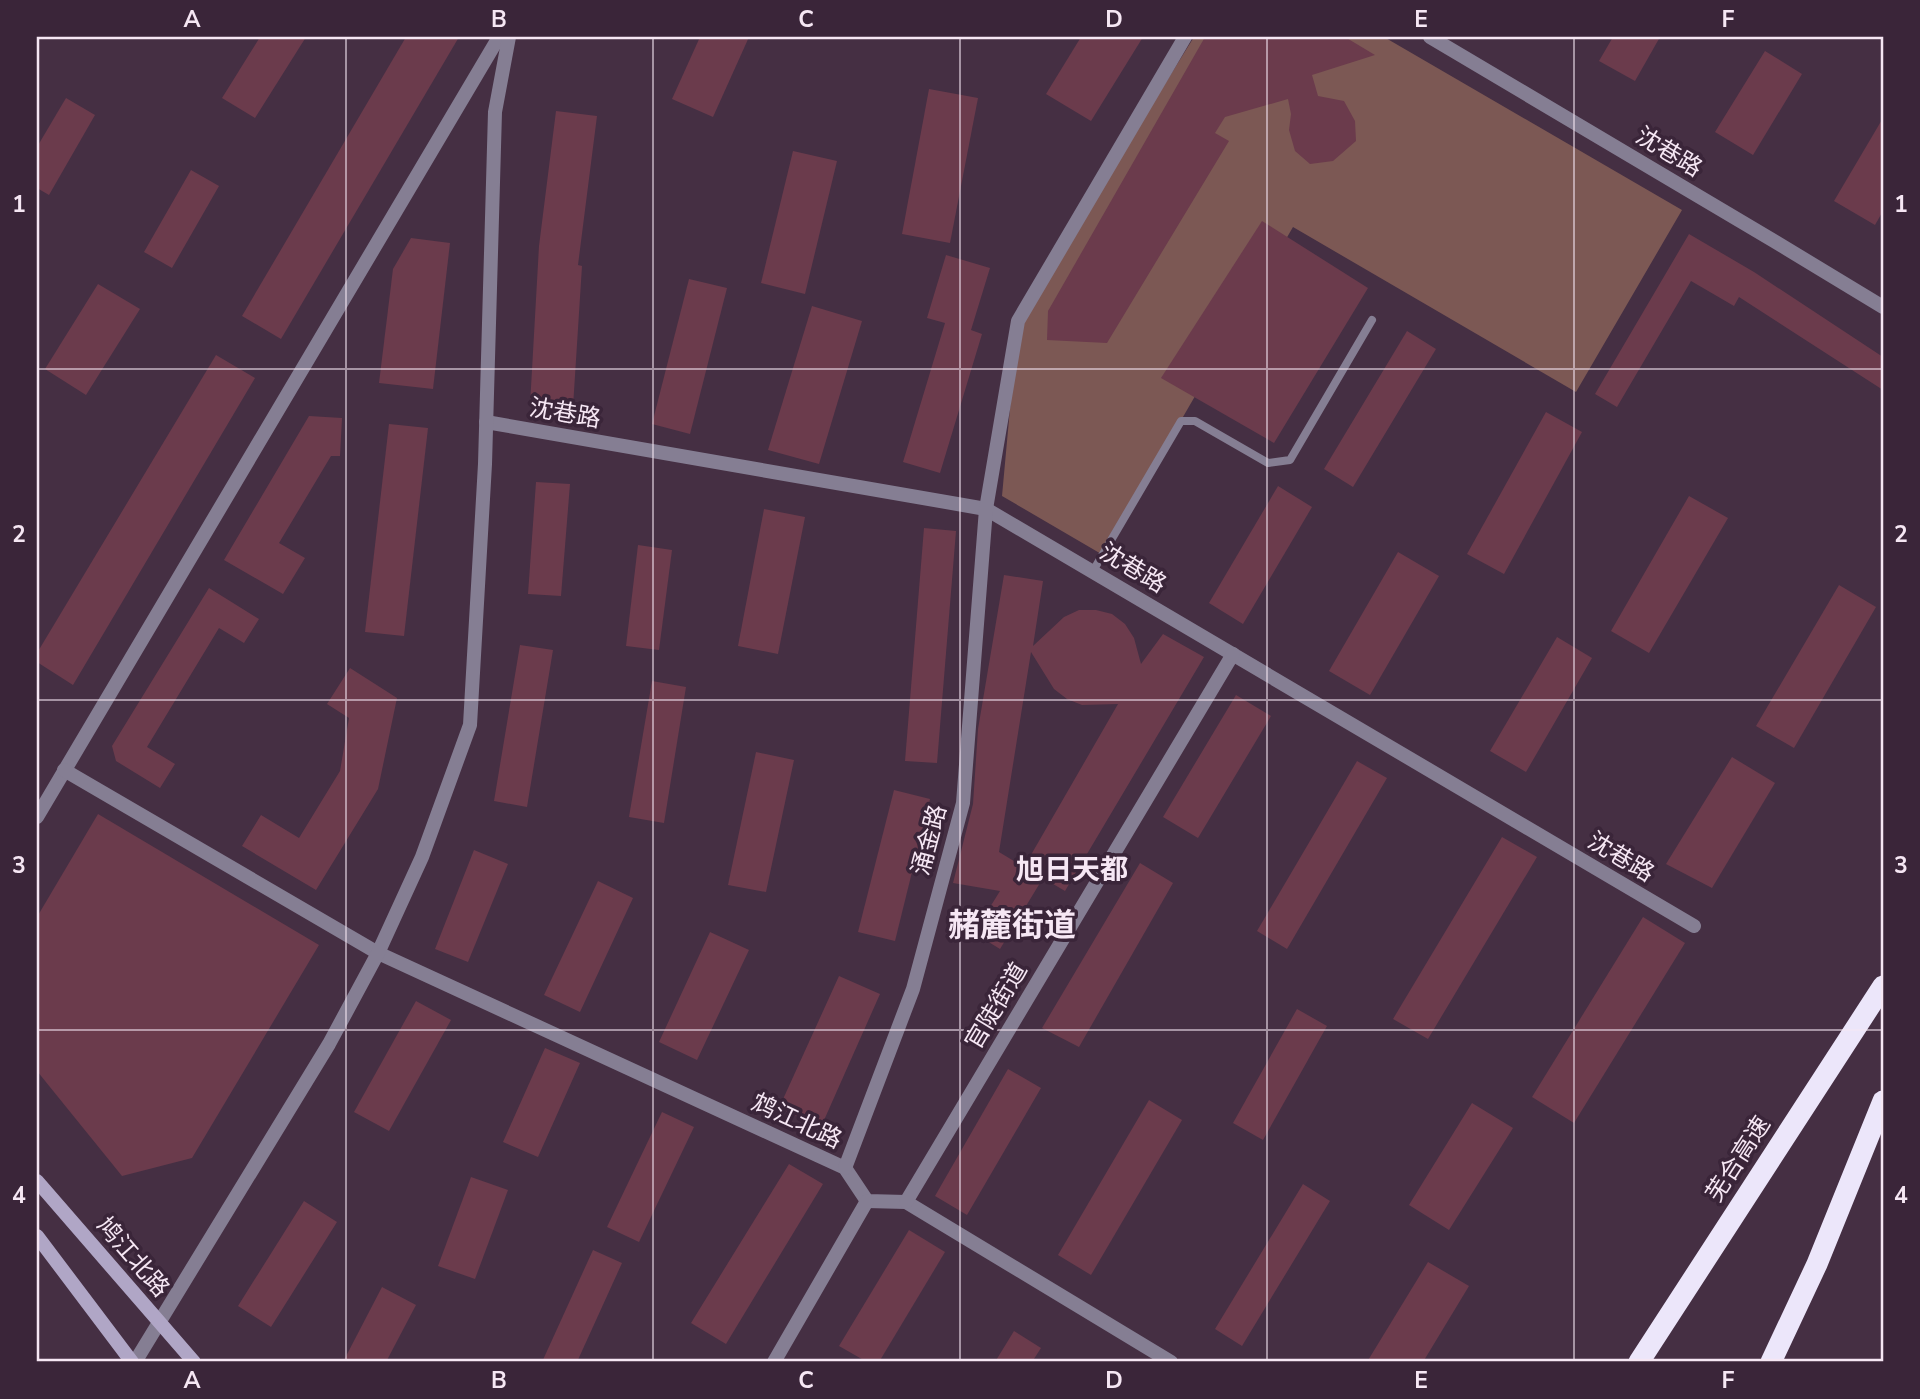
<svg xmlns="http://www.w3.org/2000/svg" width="1920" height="1399" viewBox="0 0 1920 1399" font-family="'Nunito Sans','Noto Sans SC',sans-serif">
	<rect width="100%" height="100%" fill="#452f43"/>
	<polygon fill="#7c5854" points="1194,37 1384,37 1682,210 1576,392 1293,227 1103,555 1002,496 1018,321"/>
	<g fill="#6b3b4c" fill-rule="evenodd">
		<polygon points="260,37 306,37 255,118 222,98"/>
		<polygon points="406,37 459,37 281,339 242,316"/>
		<polygon points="700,37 749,37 713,117 672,99"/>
		<polygon points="1081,37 1143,37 1091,121 1046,94"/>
		<polygon points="1205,37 1345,37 1375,55 1312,75 1318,96 1344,101 1355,121 1356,141 1333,161 1310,164 1295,151 1289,130 1291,114 1288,99 1225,117 1215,133 1229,141 1107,343 1047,340 1048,311"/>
		<polygon points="1613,37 1660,37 1635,81 1599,61"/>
		<polygon points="1765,51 1802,74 1753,155 1715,132"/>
		<polygon points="929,89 978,98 950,243 902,234"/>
		<polygon points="66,98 95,115 49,195 37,188 37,147"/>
		<polygon points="556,111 597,116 578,265 582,266 573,407 530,405 539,246"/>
		<polygon points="1883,118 1883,211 1875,225 1834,201"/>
		<polygon points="793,151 837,161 805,294 761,283"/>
		<polygon points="191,170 219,186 172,268 144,252"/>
		<polygon points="1262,221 1368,288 1274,443 1161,378"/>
		<polygon points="1689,234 1754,272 1883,357 1883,390 1739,297 1734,306 1691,281 1617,407 1595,394"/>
		<polygon points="411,238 450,243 433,389 379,383 393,269"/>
		<polygon points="946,255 990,268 971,330 982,334 940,473 903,462 945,323 927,318"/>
		<polygon points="689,279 727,288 690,434 652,424"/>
		<polygon points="98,284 140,309 86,395 45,369"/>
		<polygon points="812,306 862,321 819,464 768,450"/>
		<polygon points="1407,331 1436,349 1353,487 1324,469"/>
		<polygon points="216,355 255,378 73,685 37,662 37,653"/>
		<polygon points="1546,412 1582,432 1504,574 1467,554"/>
		<polygon points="309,416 342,418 340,456 331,456 279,543 305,558 283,594 224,560"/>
		<polygon points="389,424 428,428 404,636 365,632"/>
		<polygon points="536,482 570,484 561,596 528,594"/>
		<polygon points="1278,486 1312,507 1243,624 1209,603"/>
		<polygon points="1689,496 1728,518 1649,653 1611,631"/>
		<polygon points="764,509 805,517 778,654 738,646"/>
		<polygon points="924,528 956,531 937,763 905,761"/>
		<polygon points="638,545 672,550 659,650 626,646"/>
		<polygon points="1398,552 1439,576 1370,695 1329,671"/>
		<path d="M 1004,575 L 1043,581 L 1033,646 L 1064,617 L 1079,610 L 1096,610 L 1112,614 L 1125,624 L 1134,638 L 1141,664 L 1163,634 L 1204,657 L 1065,891 L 1043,878 L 1000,949 L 974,933 L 1000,891 L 953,883 L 973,804 L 978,729 ZM 1031,652 L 1054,689 L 1067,699 L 1082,705 L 1118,704 L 1024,867 L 999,852 Z"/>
		<polygon points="1839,585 1876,607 1794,748 1756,726"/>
		<polygon points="209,588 259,619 244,643 219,628 147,747 175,764 160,788 116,761 112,746"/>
		<polygon points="1557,637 1592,658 1526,772 1490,751"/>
		<polygon points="520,645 553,650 527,807 494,801"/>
		<polygon points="350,668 397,698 378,789 316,890 242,846 261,815 299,838 340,771 349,718 327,704"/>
		<polygon points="652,681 686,687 664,823 629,817"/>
		<polygon points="1236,695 1271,716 1198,838 1163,817"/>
		<polygon points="756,752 794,760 766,892 728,885"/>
		<polygon points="1732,757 1775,783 1712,888 1666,864"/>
		<polygon points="1357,761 1387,778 1287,949 1257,931"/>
		<polygon points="894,790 930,799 895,941 858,932"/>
		<polygon points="98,814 319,945 192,1158 122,1176 37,1071 37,917"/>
		<polygon points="1502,837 1537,857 1428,1039 1393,1019"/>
		<polygon points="474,850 508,864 468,962 435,949"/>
		<polygon points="1140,863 1173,883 1079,1047 1042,1028"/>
		<polygon points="598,881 633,898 580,1012 544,995"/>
		<polygon points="1643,917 1685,943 1574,1123 1532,1097"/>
		<polygon points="710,932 749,950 697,1060 659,1042"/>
		<polygon points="839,976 880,994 821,1127 779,1108"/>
		<polygon points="416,1001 451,1020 389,1131 354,1112"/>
		<polygon points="1297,1009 1327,1026 1263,1140 1233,1123"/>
		<polygon points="545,1048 580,1063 538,1157 503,1142"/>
		<polygon points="1008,1069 1041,1088 967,1215 935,1196"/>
		<polygon points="1149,1100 1182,1120 1091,1275 1058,1255"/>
		<polygon points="1472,1103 1513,1128 1449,1230 1409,1205"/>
		<polygon points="662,1112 694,1127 639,1242 607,1227"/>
		<polygon points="789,1164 823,1184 726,1344 691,1323"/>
		<polygon points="471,1177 508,1190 475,1279 438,1266"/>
		<polygon points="1303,1184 1330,1201 1242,1346 1215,1329"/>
		<polygon points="304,1201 337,1222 271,1327 238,1306"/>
		<polygon points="909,1230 945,1252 879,1362 867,1362 839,1346"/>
		<polygon points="593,1250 622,1263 577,1362 542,1362"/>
		<polygon points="1428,1262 1469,1286 1423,1362 1367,1362"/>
		<polygon points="382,1287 416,1305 386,1362 343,1362"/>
		<polygon points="1014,1331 1041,1348 1032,1362 995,1362"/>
	</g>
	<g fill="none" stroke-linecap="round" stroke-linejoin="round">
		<polyline stroke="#857e93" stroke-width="8" points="1093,571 1181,421 1195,421 1268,463 1290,460 1372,320"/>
		<polyline stroke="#857e93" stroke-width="14" points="37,817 499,37"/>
		<g stroke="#857e93" stroke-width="14">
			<polyline points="1430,37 1774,241 1883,307"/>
			<polyline points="486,422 986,509 1694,926"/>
			<polyline points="64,770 378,953 845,1168 867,1201 906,1202 1171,1362"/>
			<polyline points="845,1168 913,989 963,803 986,509 1018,321 1185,37"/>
			<polyline points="906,1202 1233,654"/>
			<polyline points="135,1362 329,1044 378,953 422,857 470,725 485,464 495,112 509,37"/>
			<polyline points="774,1362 867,1201"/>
		</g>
		<g stroke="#b0a6c6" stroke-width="14">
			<polyline points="37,1181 194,1362"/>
			<polyline points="37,1236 132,1362"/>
		</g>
		<g stroke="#ece6fa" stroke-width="21">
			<polyline points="1639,1362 1883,986"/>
			<polyline points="1771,1362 1817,1264 1883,1101"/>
		</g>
	</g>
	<path fill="none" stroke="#f6e7f4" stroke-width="2" stroke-opacity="0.55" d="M 346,37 L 346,1362M 653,37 L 653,1362M 960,37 L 960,1362M 1267,37 L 1267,1362M 1574,37 L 1574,1362M 37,369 L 1883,369M 37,700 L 1883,700M 37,1030 L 1883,1030"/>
	<g text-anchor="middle" stroke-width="7" stroke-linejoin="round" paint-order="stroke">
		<g font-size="24" fill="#f6e7f4" stroke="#3a2539">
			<text transform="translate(1669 152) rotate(31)" y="8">沈巷路</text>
			<text transform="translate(565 413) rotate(10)" y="8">沈巷路</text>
			<text transform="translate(1133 568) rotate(31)" y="8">沈巷路</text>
			<text transform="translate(929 840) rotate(-75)" y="8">涌金路</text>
			<text transform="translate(1621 857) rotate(31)" y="8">沈巷路</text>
			<text transform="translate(996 1006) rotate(-59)" y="8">官陡街道</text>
			<text transform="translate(797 1121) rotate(25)" y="8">鸩江北路</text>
			<text transform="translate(1738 1159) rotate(-57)" y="8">芜合高速</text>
			<text transform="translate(133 1257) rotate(49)" y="8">鸠江北路</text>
		</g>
		<g font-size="28" font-weight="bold" fill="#f6e7f4" stroke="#3a2539">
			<text x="1072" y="879">旭日天都</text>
		</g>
		<g font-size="32" font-weight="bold" fill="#f6e7f4" stroke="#3a2539">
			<text x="1012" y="936">赭麓街道</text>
		</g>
	</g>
	<rect width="1920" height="1399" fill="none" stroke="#3a2539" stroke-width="77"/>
	<rect x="38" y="38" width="1844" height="1322" fill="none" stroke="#f6e7f4" stroke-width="2.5"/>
	<g font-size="23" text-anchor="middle" font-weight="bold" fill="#f6e7f4">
		<text x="192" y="27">A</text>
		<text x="499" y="27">B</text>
		<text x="806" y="27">C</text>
		<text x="1114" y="27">D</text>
		<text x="1421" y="27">E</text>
		<text x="1728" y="27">F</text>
		<text x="19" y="212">1</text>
		<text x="1901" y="212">1</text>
		<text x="19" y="542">2</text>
		<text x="1901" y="542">2</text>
		<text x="19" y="873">3</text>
		<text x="1901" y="873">3</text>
		<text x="19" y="1203">4</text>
		<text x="1901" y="1203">4</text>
		<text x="192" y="1388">A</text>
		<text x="499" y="1388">B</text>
		<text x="806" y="1388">C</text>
		<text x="1114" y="1388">D</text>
		<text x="1421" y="1388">E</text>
		<text x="1728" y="1388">F</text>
	</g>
</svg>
